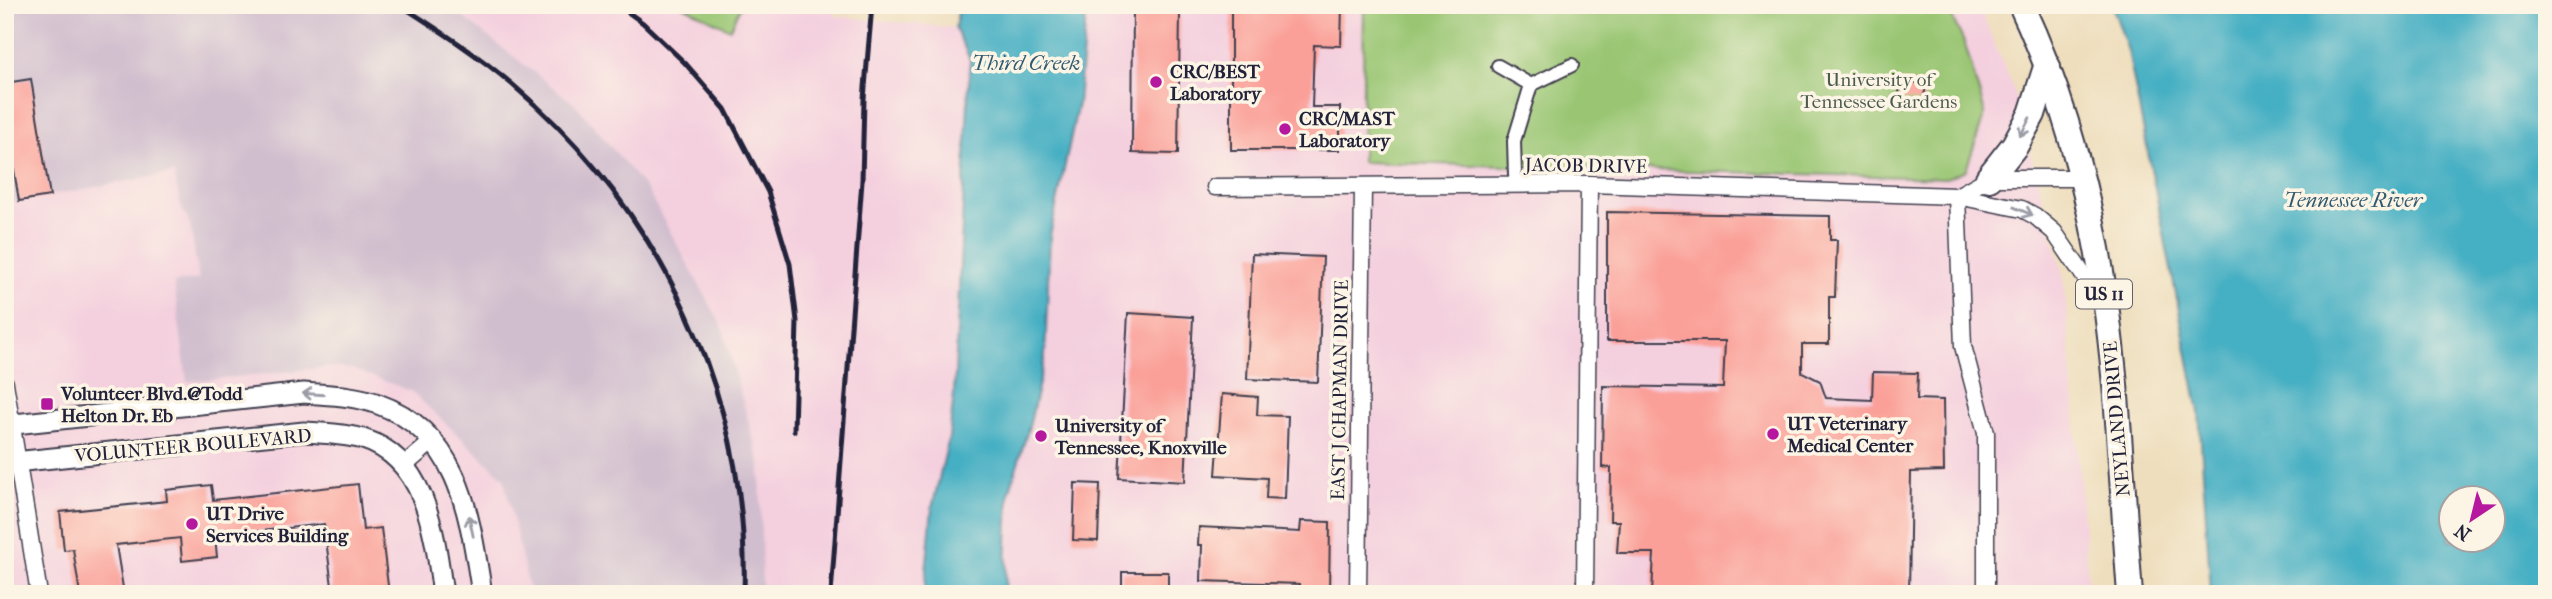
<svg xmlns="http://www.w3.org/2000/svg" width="2552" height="599" viewBox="0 0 2552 599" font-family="'IM FELL French Canon',serif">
	<rect width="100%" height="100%" fill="#fcf5e5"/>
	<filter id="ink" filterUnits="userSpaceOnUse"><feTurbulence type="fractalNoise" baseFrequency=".0143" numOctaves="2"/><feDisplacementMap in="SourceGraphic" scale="14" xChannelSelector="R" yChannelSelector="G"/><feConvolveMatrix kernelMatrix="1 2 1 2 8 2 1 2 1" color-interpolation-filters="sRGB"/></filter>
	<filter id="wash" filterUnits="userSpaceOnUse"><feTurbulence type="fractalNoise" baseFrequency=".00686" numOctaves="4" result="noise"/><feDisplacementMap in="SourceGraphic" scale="28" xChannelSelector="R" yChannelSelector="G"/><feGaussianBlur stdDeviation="1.57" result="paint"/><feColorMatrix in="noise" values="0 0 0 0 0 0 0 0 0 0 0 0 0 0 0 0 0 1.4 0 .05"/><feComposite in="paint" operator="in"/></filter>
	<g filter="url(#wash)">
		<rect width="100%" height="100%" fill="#eedebd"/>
		<polygon fill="#f4cfde" points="5,5 835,5 835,16 955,28 959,5 1978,5 2012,85 2064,279 2089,594 5,594"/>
		<polygon fill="#d0bdce" points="5,5 447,5 576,105 647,190 722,326 760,463 762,594 530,594 504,478 411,391 352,369 329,367 187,382 174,283 199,279 190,225 181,206 174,173 5,203"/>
		<g fill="#9ac673" stroke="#5e7457" stroke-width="2">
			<polygon points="681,5 741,5 730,29"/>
			<polygon points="1364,5 1946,5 1965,44 1985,113 1966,170 1946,178 1362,162"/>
		</g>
		<g fill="#44afc3" stroke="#33687f" stroke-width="2" fill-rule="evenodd">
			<polygon points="959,5 1087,5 1078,103 1050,236 1045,356 1030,423 1009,493 1005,594 924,594 932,508 949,438 954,394 970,59 955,28"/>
			<path d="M 2112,5 L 2547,5 L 2547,594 L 2211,594 L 2199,412 L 2128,51 ZM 2450,498 L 2492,498 L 2492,540 L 2450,540 Z"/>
		</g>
		<g id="blocks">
			<g fill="#faa099">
				<polygon points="1133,5 1151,5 1151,12 1180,12 1178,154 1132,153"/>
				<polygon points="1231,5 1342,5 1341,46 1314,45 1312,107 1340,107 1340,150 1231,150"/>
				<polygon points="31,79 50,196 19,201 5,115 5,83"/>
				<polygon points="1901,81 1926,84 1923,103 1898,99"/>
				<polygon points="1607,212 1830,216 1830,240 1837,240 1835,297 1829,297 1829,344 1802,344 1802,372 1820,381 1826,398 1872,400 1873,372 1918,373 1917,399 1943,400 1944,471 1911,472 1909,594 1652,594 1654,553 1617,553 1619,521 1610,521 1611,468 1602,467 1603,386 1723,388 1725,341 1607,341"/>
				<polygon points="1252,254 1323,257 1318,382 1247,379"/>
				<polygon points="1128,313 1193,317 1185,482 1119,478"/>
				<polygon points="1222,394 1258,397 1257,415 1288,416 1285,499 1266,498 1267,478 1216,475"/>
				<polygon points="1075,483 1100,484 1098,541 1073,540"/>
				<polygon points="358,484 363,530 381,528 389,594 333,594 324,524 215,536 217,557 182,561 180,538 116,545 124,594 80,594 73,549 64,550 60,512 167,501 166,490 211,485 213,500"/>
				<polygon points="1301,521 1330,522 1329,594 1299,594 1299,584 1201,581 1202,545 1198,545 1199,527 1300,532"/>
				<rect x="1122" y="572" width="46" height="22"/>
			</g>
		</g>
	</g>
	<g filter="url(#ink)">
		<use href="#blocks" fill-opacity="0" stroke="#413e4e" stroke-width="2"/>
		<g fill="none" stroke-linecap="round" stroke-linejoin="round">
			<defs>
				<g id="pedestrian">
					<polyline points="1498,66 1531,85"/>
					<polyline points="1515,175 1514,141 1531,85 1572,65"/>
				</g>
				<g id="minor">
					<polyline points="1215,187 1589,184 1957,196 2022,209 2035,216 2054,232 2101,301"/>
					<polyline points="1957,196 1963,346 1986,433 1986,594"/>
					<polyline points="1957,196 1989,178 2081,178"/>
					<polyline points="5,383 39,594"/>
					<polyline points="405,465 434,440"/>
					<polyline points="1358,594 1363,187"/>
					<polyline points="1585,594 1589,184"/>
				</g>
				<g id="tertiary">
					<path d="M 5,425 L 304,393 C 328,395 355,395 378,404 C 461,433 470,519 482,594"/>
					<path d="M 5,463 L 304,432 C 324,433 344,434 363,439 C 428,459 435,538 443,594"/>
				</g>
				<path id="primary" d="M 2021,5 C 2057,82 2082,166 2097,249 C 2118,362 2121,479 2130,594"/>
				<polyline id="trunk" points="1989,178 2015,145 2032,114 2047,67"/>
			</defs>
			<use href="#pedestrian" stroke="#413e4e" stroke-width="16"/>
			<use href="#minor" stroke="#413e4e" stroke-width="19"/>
			<use href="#tertiary" stroke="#413e4e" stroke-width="23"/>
			<use href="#primary" stroke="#413e4e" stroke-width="28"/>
			<use href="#trunk" stroke="#413e4e" stroke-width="30"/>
			<use href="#pedestrian" stroke="#fff" stroke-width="12"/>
			<use href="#minor" stroke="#fff" stroke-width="16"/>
			<use href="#tertiary" stroke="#fff" stroke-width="19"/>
			<use href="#primary" stroke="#fff" stroke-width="24"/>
			<use href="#trunk" stroke="#fff" stroke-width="26"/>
			<g stroke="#22223b" stroke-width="5">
				<path d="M 400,5 C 439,30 478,55 513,85 C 661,211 750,398 744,594"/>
				<polyline points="618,5 643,23 685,63 725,109 768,192 790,264 797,321 794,431"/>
				<polyline points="831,594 862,181 864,99 872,5"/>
			</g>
		</g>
		<defs><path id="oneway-shaft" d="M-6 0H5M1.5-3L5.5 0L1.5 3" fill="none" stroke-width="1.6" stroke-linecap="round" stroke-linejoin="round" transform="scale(1.75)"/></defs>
		<g stroke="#9c9ca7">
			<use href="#oneway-shaft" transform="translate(2025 127) rotate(118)"/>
			<use href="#oneway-shaft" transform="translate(2023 211) rotate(23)"/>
			<use href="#oneway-shaft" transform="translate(313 394) rotate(-176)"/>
			<use href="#oneway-shaft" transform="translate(471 526) rotate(-102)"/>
		</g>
	</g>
	<g fill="#b5179e" stroke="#fcf5e5" stroke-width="2.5">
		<circle cx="1156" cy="82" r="7"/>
		<circle cx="1285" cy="129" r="7"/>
		<rect x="40" y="397" width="14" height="14" rx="3.5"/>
		<circle cx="1773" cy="434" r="7"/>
		<circle cx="1041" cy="436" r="7"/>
		<circle cx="192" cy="524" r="7"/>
	</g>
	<g text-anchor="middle" stroke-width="7" stroke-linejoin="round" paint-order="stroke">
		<rect fill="#fcf5e5" stroke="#63616e" stroke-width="2" x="2076" y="279.5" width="56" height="29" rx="5"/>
		<g font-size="18" font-weight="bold" fill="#22223b">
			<text x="2104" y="300">US 11</text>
		</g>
		<g font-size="19" font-weight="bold" fill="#22223b" stroke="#fcf5e5" text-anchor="start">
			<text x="1170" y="78">CRC/BEST<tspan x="1170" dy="22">Laboratory</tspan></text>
			<text x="1299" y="125">CRC/MAST<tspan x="1299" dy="22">Laboratory</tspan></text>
			<text x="61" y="400">Volunteer Blvd.@Todd<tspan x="61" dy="22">Helton Dr. Eb</tspan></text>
			<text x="1787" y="430">UT Veterinary<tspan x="1787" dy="22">Medical Center</tspan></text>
			<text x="1055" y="432">University of<tspan x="1055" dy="22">Tennessee, Knoxville</tspan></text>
			<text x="206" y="520">UT Drive<tspan x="206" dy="22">Services Building</tspan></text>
		</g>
		<g font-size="19" fill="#4c5b4f" stroke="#fcf5e5">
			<text x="1879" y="86">University of<tspan x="1879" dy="22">Tennessee Gardens</tspan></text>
		</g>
		<g font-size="19" fill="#22223b" stroke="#fcf5e5">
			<text transform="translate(1586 165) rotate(1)" y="7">JACOB DRIVE</text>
			<text transform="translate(1339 390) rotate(-89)" y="7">EAST J CHAPMAN DRIVE</text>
			<text transform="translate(2116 419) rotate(-95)" y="7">NEYLAND DRIVE</text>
			<text transform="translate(193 445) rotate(-5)" y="7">VOLUNTEER BOULEVARD</text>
		</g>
		<g font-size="21" font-style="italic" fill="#305a71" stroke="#fcf5e5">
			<text x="1026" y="70">Third Creek</text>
			<text x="2353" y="207">Tennessee River</text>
		</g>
	</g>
	<rect width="2552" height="599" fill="none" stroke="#fcf5e5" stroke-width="28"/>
	<g transform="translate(2472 519) rotate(215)"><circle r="33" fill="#fcf5e5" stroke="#a5a1a1" stroke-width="2"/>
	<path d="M0-5L12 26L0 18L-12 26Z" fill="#b5179e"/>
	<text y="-10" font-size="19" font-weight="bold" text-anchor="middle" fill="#22223b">N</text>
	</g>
</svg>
